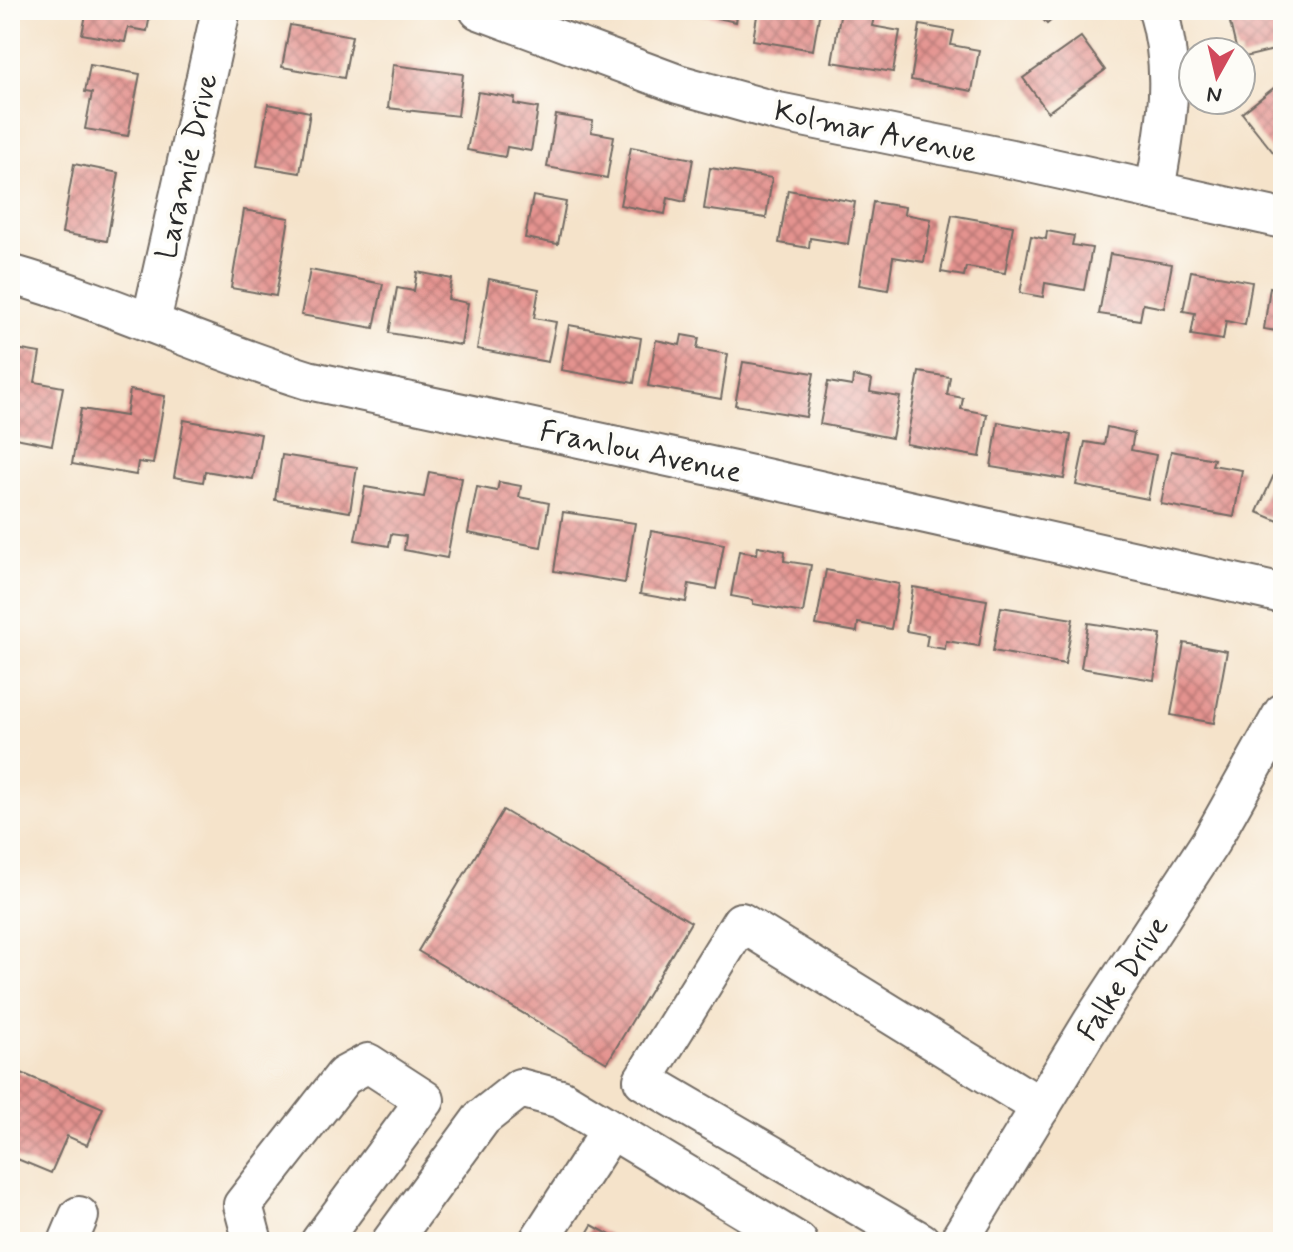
<svg xmlns="http://www.w3.org/2000/svg" width="1293" height="1252" viewBox="0 0 1293 1252" font-family="Mynerve,sans-serif">
	<defs>
		<pattern id="building-cross-hatch" width="8" height="8" patternUnits="userSpaceOnUse" patternTransform="scale(2)"><rect width="8" height="8" fill="#e4938f"/><path d="M0 0l8 8M0 8l8-8" fill="none" stroke="#b97875"/></pattern>
	</defs>
	<rect width="100%" height="100%" fill="#fdfcf7"/>
	<filter id="ink" filterUnits="userSpaceOnUse"><feTurbulence type="fractalNoise" baseFrequency=".0125" numOctaves="2"/><feDisplacementMap in="SourceGraphic" scale="16" xChannelSelector="R" yChannelSelector="G"/><feConvolveMatrix kernelMatrix="1 2 1 2 8 2 1 2 1" color-interpolation-filters="sRGB"/></filter>
	<filter id="wash" filterUnits="userSpaceOnUse"><feTurbulence type="fractalNoise" baseFrequency=".006" numOctaves="4" result="noise"/><feDisplacementMap in="SourceGraphic" scale="32" xChannelSelector="R" yChannelSelector="G"/><feGaussianBlur stdDeviation="1.8" result="paint"/><feColorMatrix in="noise" values="0 0 0 0 0 0 0 0 0 0 0 0 0 0 0 0 0 1.4 0 .05"/><feComposite in="paint" operator="in"/></filter>
	<g filter="url(#wash)">
		<rect width="100%" height="100%" fill="#f5e3ca"/>
		<g id="blocks">
			<g fill="url(#building-cross-hatch)">
				<polygon points="87,10 151,10 147,31 128,28 125,42 82,34"/>
				<polygon points="680,10 738,10 736,22"/>
				<polygon points="758,10 820,10 813,50 753,40"/>
				<polygon points="841,10 875,13 872,26 900,31 893,72 832,62"/>
				<polygon points="1035,10 1063,10 1047,24"/>
				<polygon points="1227,10 1273,10 1282,48 1241,58 1241,52 1237,52"/>
				<polygon points="290,25 352,36 344,78 282,67"/>
				<polygon points="920,25 954,31 951,45 979,50 972,91 911,80"/>
				<polygon points="1081,37 1105,70 1048,112 1023,78"/>
				<polygon points="90,65 140,74 128,136 85,129 92,93 85,92"/>
				<polygon points="393,65 463,74 458,116 388,108"/>
				<polygon points="1275,87 1283,97 1281,162 1242,113"/>
				<polygon points="478,92 515,98 514,104 538,108 531,151 507,147 505,157 467,150"/>
				<polygon points="268,104 310,112 300,173 257,166"/>
				<polygon points="556,115 593,121 591,132 614,136 607,178 547,167"/>
				<polygon points="631,147 693,159 685,202 668,198 665,214 620,205"/>
				<polygon points="74,164 119,173 107,241 62,233"/>
				<polygon points="710,168 772,178 766,218 704,209"/>
				<polygon points="788,190 855,202 848,244 810,238 809,248 779,243"/>
				<polygon points="533,196 566,202 558,244 525,238"/>
				<polygon points="873,202 905,207 904,214 931,219 924,262 893,257 888,290 859,285"/>
				<polygon points="244,210 289,218 276,296 231,288"/>
				<polygon points="952,215 1013,226 1005,273 966,267 964,276 941,272"/>
				<polygon points="1047,231 1074,236 1072,245 1092,248 1084,290 1045,283 1043,297 1020,293 1031,236 1046,239"/>
				<polygon points="1110,254 1172,264 1164,308 1143,304 1140,320 1099,314"/>
				<polygon points="310,270 383,284 374,328 301,315"/>
				<polygon points="1191,271 1252,282 1245,325 1226,321 1223,340 1191,335 1195,313 1183,311"/>
				<polygon points="417,272 452,279 448,299 468,303 461,345 389,333 397,288 414,291"/>
				<polygon points="489,279 539,289 534,318 556,322 548,362 477,349"/>
				<polygon points="1270,287 1283,289 1283,332 1264,329"/>
				<polygon points="569,325 641,338 634,383 561,370"/>
				<polygon points="682,335 699,338 697,349 728,354 721,399 648,386 656,340 680,345"/>
				<polygon points="10,348 40,353 35,382 63,387 52,445 10,437"/>
				<polygon points="743,362 814,373 806,417 735,405"/>
				<polygon points="919,372 950,377 947,395 963,398 961,409 987,414 980,457 906,444"/>
				<polygon points="853,376 872,380 870,392 900,397 892,438 820,424 828,382 852,386"/>
				<polygon points="130,390 165,396 153,464 138,462 136,475 72,464 81,409 126,416"/>
				<polygon points="184,420 261,434 253,479 205,471 203,482 174,477"/>
				<polygon points="998,422 1071,435 1064,479 991,467"/>
				<polygon points="1107,427 1134,433 1131,450 1156,455 1148,499 1076,485 1085,442 1104,445"/>
				<polygon points="1171,451 1214,459 1212,465 1242,470 1234,517 1161,504"/>
				<polygon points="282,455 357,467 350,512 275,500"/>
				<polygon points="1283,455 1283,523 1257,512"/>
				<polygon points="429,472 462,478 447,558 404,550 406,536 391,534 389,546 355,540 365,487 424,497"/>
				<polygon points="499,482 521,486 519,497 549,503 541,547 468,533 477,487 497,491"/>
				<polygon points="563,512 635,523 625,583 554,571"/>
				<polygon points="651,531 724,544 716,589 689,584 686,602 640,594"/>
				<polygon points="758,546 785,551 784,561 811,565 803,613 753,604 753,600 731,596 739,551 757,554"/>
				<polygon points="826,570 899,584 891,629 858,623 857,632 816,625"/>
				<polygon points="913,587 987,600 979,646 946,641 945,649 926,646 928,635 906,631"/>
				<polygon points="1001,607 1073,619 1065,664 993,651"/>
				<polygon points="1088,623 1161,634 1154,680 1081,668"/>
				<polygon points="1184,643 1227,651 1214,723 1171,715"/>
				<polygon points="503,810 691,922 607,1063 418,951"/>
				<polygon points="10,1068 103,1108 87,1145 67,1136 51,1173 10,1156"/>
				<polygon points="592,1225 623,1242 582,1242"/>
			</g>
		</g>
	</g>
	<g filter="url(#ink)">
		<use href="#blocks" fill-opacity="0" stroke="#726b63" stroke-width="2"/>
		<g fill="none" stroke-linecap="round" stroke-linejoin="round">
			<defs>
				<g id="minor">
					<polyline points="479,10 678,84 778,112 1021,161 1283,219"/>
					<path d="M 1155,190 C 1166,126 1177,74 1158,10"/>
					<path d="M 10,274 C 112,303 207,349 308,380 L 734,471 L 1283,594"/>
					<polyline points="151,322 221,10"/>
					<polyline points="68,1242 79,1216"/>
					<polyline points="253,1242 243,1205 344,1076 368,1063 425,1100 320,1242"/>
					<polyline points="391,1242 482,1118 520,1088 561,1099 798,1242"/>
					<polyline points="538,1242 610,1131"/>
					<polyline points="921,1242 643,1080 741,922 1041,1107"/>
					<polyline points="958,1242 1093,1021 1211,841 1283,713"/>
				</g>
			</defs>
			<use href="#minor" stroke="#726b63" stroke-width="42"/>
			<use href="#minor" stroke="#fff" stroke-width="38"/>
		</g>
	</g>
	<g text-anchor="middle" stroke-width="8" stroke-linejoin="round" paint-order="stroke">
		<g font-size="30" fill="#2b2b2b" stroke="#fdfcf7">
			<text transform="translate(876 131) rotate(12)" y="10">Kolmar Avenue</text>
			<text transform="translate(186 166) rotate(-77)" y="10">Laramie Drive</text>
			<text transform="translate(641 451) rotate(12)" y="10">Franlou Avenue</text>
			<text transform="translate(1122 978) rotate(-57)" y="10">Falke Drive</text>
		</g>
	</g>
	<rect width="1293" height="1252" fill="none" stroke="#fdfcf7" stroke-width="40"/>
	<g transform="translate(1217 76) rotate(188)"><circle r="38" fill="#fdfcf7" stroke="#a9a8a5" stroke-width="2"/>
	<path d="M0-6L14 30L0 20L-14 30Z" fill="#d1495b"/>
	<text y="-12" font-size="22" font-weight="bold" text-anchor="middle" fill="#2b2b2b">N</text>
	</g>
</svg>
